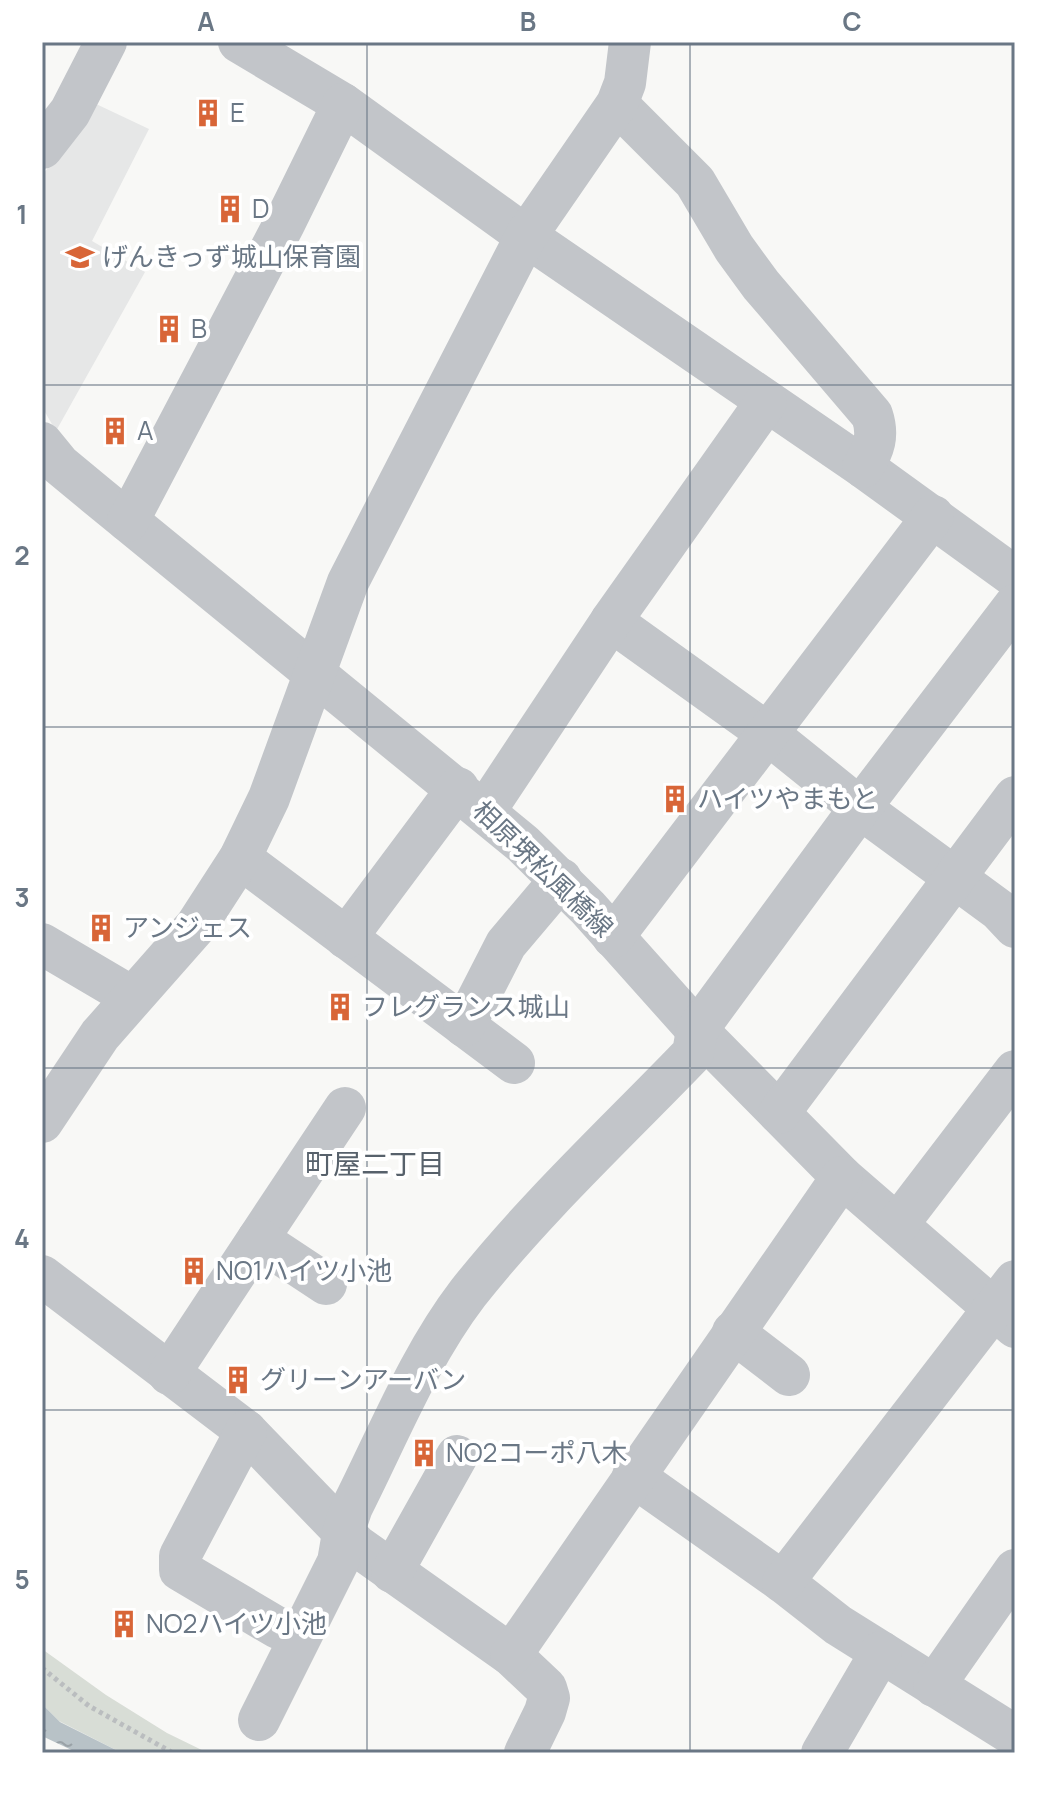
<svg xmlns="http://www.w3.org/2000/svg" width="1057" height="1795" viewBox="0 0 1057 1795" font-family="Manrope,'Noto Sans JP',sans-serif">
	<defs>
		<pattern id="water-ripples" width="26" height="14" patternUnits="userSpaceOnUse" patternTransform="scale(2)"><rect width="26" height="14" fill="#b8c2c7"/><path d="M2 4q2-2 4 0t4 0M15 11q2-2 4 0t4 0" fill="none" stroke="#9aa2a7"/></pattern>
	</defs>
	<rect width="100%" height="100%" fill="#f8f8f6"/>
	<polygon fill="#e6e7e7" points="94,103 149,129 92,241 145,272 56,431 42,407 42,176"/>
	<polygon fill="#d8ddd6" points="42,1649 106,1695 167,1733 208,1753 122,1753 59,1721 42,1704"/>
	<polygon fill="url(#water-ripples)" points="42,1704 60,1722 122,1753 78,1753 42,1736"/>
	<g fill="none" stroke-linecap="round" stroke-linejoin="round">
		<polyline stroke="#babdbf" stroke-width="5" stroke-dasharray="4 4" stroke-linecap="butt" points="42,1668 89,1706 173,1753"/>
		<g stroke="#c2c5c9" stroke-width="42">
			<polyline points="239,42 343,104 526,236 863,467 1015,577"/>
			<path d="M 617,104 L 695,182 L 734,248 L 761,285 L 872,415 C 879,436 874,449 863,467"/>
			<polyline points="42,148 70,112 106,42"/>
			<polyline points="42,443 60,465 95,494 523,844 588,908 697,1030 842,1177 1015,1327"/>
			<polyline points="128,521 284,224 343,104"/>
			<polyline points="611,621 767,733 860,808 999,910 1015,927"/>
			<polyline points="485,811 611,621 766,402"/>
			<polyline points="240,858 514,1063"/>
			<polyline points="613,937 933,516"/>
			<polyline points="346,938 458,788"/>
			<polyline points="42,944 132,997"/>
			<polyline points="464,1026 506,944 561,879"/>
			<polyline points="779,1113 1015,797"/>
			<polyline points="42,1122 100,1035 196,926 240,858 269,798 348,582 526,236 617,104 625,83 630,42"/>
			<polyline points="898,1224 1015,1071"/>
			<polyline points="258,1239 345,1108"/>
			<polyline points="42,1276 246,1431 357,1546 511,1655 546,1688 549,1698 545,1712 525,1753"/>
			<polyline points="733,1332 789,1375"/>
			<polyline points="169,1374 258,1239 326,1284"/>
			<polyline points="246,1431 180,1556 180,1570 278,1628"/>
			<polyline points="633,1476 783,1582 838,1625 1015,1736"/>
			<polyline points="392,1572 457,1456"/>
			<polyline points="783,1582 1015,1281"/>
			<polyline points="511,1655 842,1177"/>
			<polyline points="934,1686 1015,1570"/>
			<path d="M 259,1720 L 338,1562 L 343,1533 L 352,1507 C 388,1436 419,1357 468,1293 C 536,1207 617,1132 693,1053 L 697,1030 L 860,808 L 1015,605"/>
			<polyline points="822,1753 881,1652"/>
		</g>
	</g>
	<path fill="none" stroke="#6a7785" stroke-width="2" stroke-opacity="0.55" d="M 367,42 L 367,1753M 690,42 L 690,1753M 42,385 L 1015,385M 42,727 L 1015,727M 42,1068 L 1015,1068M 42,1410 L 1015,1410"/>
	<defs>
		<symbol id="building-bare" viewBox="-9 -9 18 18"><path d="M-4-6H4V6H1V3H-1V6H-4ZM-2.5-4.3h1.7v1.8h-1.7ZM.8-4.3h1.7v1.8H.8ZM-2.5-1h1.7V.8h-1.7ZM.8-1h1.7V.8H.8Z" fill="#d86537" stroke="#fff" stroke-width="2.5" paint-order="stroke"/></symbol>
		<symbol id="school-bare" viewBox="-9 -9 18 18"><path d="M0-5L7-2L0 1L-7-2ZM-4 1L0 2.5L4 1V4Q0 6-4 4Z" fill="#d86537" stroke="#fff" stroke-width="2.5" paint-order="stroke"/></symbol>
	</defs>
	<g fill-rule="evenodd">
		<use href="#building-bare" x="188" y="93" width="40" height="40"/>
		<use href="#building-bare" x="210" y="189" width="40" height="40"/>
		<use href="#school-bare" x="60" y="237" width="40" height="40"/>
		<use href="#building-bare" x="149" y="309" width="40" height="40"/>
		<use href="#building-bare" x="95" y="411" width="40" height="40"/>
		<use href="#building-bare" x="655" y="779" width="40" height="40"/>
		<use href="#building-bare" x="81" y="908" width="40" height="40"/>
		<use href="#building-bare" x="320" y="987" width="40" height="40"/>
		<use href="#building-bare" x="174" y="1251" width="40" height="40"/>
		<use href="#building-bare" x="218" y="1360" width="40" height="40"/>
		<use href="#building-bare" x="404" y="1433" width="40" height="40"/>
		<use href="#building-bare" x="104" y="1604" width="40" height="40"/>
	</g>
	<g text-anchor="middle" stroke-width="8" stroke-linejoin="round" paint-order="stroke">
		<g font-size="26" fill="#6a7785" stroke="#fff" text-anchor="start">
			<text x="230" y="122">E</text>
			<text x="252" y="218">D</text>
			<text x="102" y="266">げんきっず城山保育園</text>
			<text x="191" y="338">B</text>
			<text x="137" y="440">A</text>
			<text x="697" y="808">ハイツやまもと</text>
			<text x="123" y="937">アンジェス</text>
			<text x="362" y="1016">フレグランス城山</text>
			<text x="216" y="1280">NO1ハイツ小池</text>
			<text x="260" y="1389">グリーンアーバン</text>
			<text x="446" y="1462">NO2コーポ八木</text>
			<text x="146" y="1633">NO2ハイツ小池</text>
		</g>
		<g font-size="26" fill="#6a7785" stroke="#fff">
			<text transform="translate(543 869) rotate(44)" y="9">相原堺松風橋線</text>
		</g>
		<g font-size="28" fill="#57616b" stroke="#fff">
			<text x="375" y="1174">町屋二丁目</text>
		</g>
	</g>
	<rect width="1057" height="1795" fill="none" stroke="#ffffff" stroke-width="88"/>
	<rect x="44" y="44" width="969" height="1707" fill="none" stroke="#6a7785" stroke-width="3"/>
	<g font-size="26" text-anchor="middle" font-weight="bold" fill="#6a7785">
		<text x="206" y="31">A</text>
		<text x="528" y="31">B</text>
		<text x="852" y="31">C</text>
		<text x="22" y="224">1</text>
		<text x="22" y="565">2</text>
		<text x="22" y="907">3</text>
		<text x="22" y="1248">4</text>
		<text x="22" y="1589">5</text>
	</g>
</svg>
